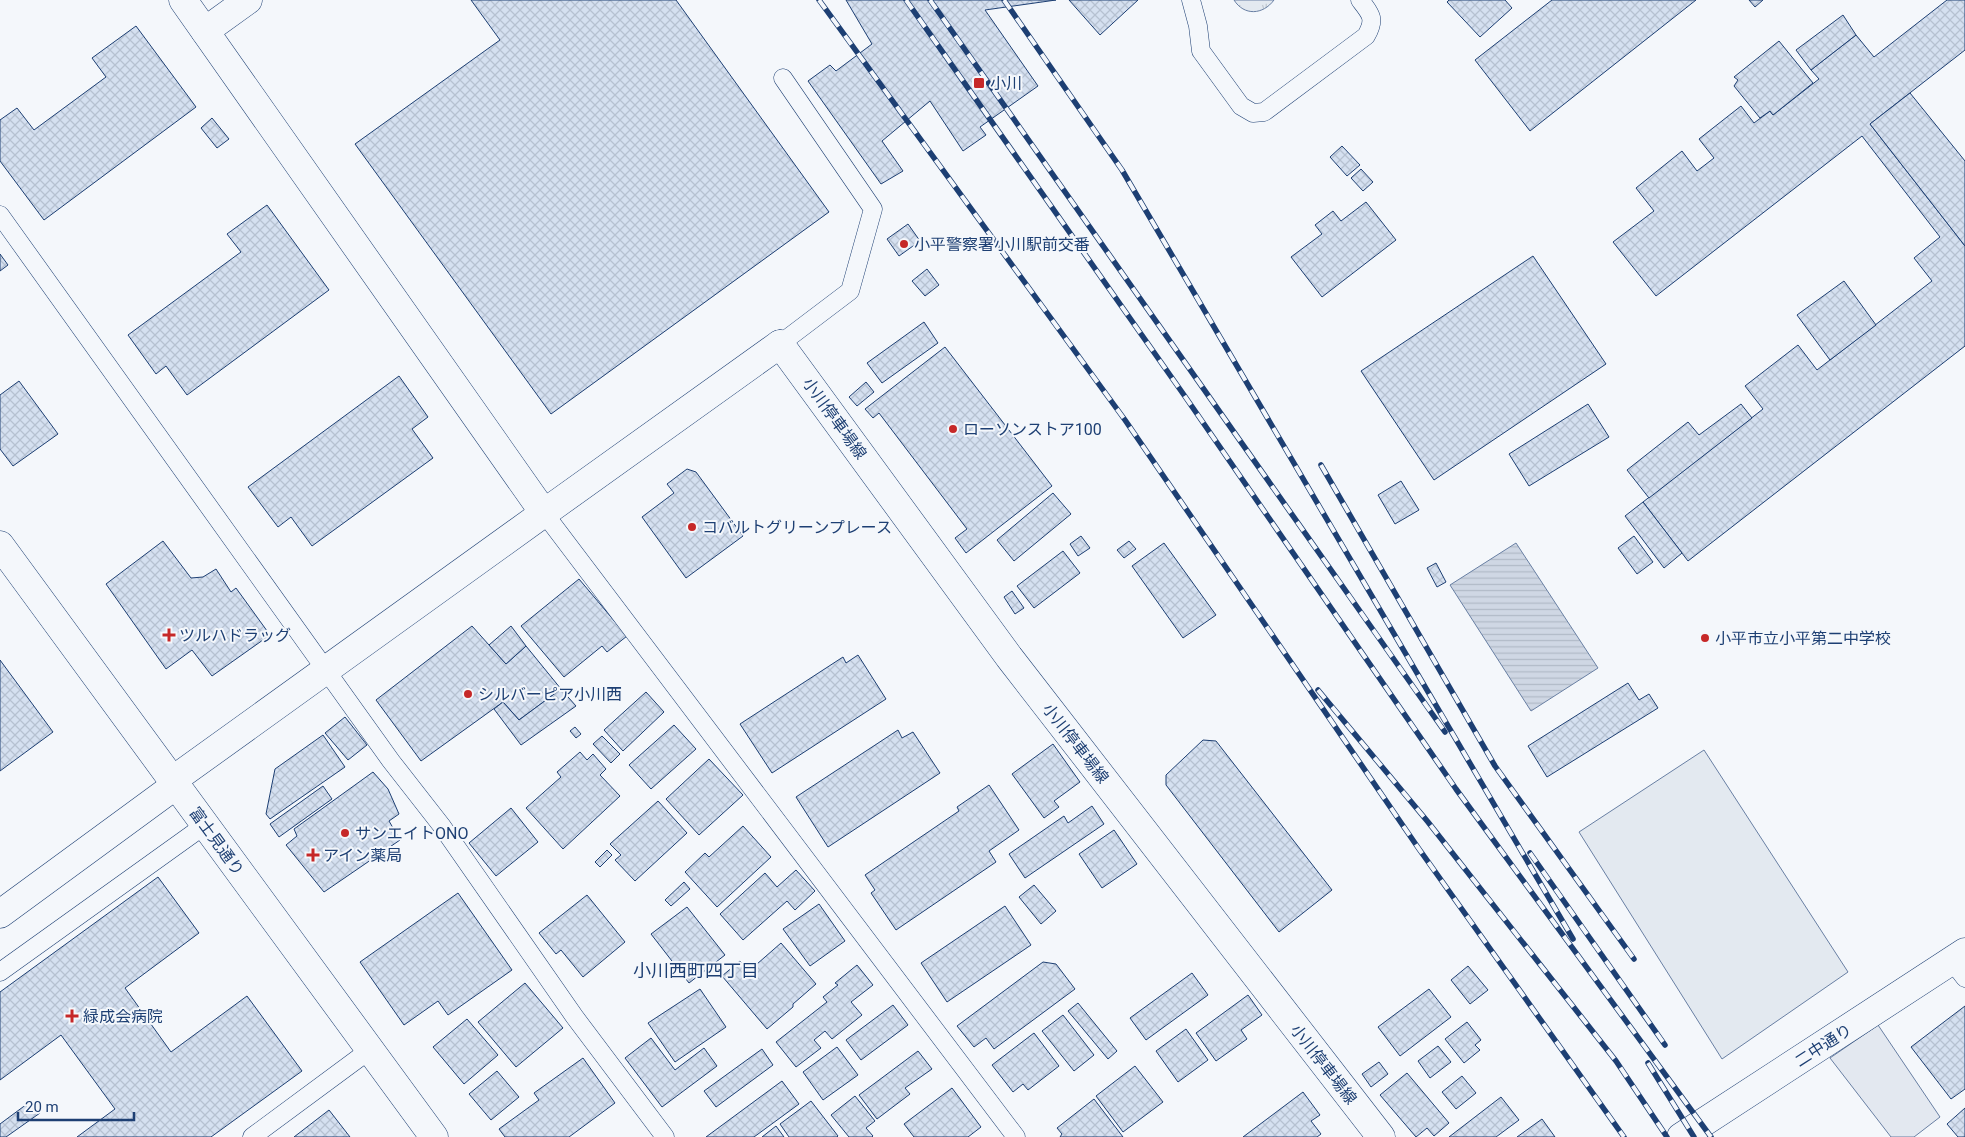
<svg xmlns="http://www.w3.org/2000/svg" width="1965" height="1137" viewBox="0 0 1965 1137" font-family="Roboto,'Noto Sans JP',sans-serif">
	<defs>
		<pattern id="grass-tufts" width="24" height="20" patternUnits="userSpaceOnUse" patternTransform="scale(1.25)"><rect width="24" height="20" fill="#e3e9f0"/><path d="M3 7l-1-3M5 7V3M7 7l1-3M15 17l-1-3M17 17v-4M19 17l1-3" fill="none" stroke="#c2c9d1"/></pattern>
		<pattern id="water-rules" width="6" height="5" patternUnits="userSpaceOnUse" patternTransform="scale(1.25)"><rect width="6" height="5" fill="#cfd7e4"/><path d="M0 2.5h6" fill="none" stroke="#b1bac7"/></pattern>
		<pattern id="building-cross-hatch" width="8" height="8" patternUnits="userSpaceOnUse" patternTransform="scale(1.25)"><rect width="8" height="8" fill="#d5e0f0"/><path d="M0 0l8 8M0 8l8-8" fill="none" stroke="#b6c1d1"/></pattern>
	</defs>
	<rect width="100%" height="100%" fill="#f4f7fb"/>
	<path fill="url(#grass-tufts)" stroke="#687fa3" d="M 1234,0 L 1274,0 C 1263,15 1244,16 1234,0 Z"/>
	<polygon fill="#e3e9f0" stroke="#687fa3" points="1704,750 1848,972 1722,1059 1579,832"/>
	<polygon fill="#e3e8f0" stroke="#687fa3" points="1878,1025 1940,1117 1914,1137 1891,1137 1830,1058"/>
	<polygon fill="url(#water-rules)" stroke="#687fa3" points="1516,543 1598,668 1531,711 1450,585"/>
	<g fill="url(#building-cross-hatch)" stroke="#1d3f73">
		<polygon points="471,0 676,0 829,212 551,414 355,144 500,40"/>
		<polygon points="846,0 1056,0 985,10 1038,86 980,127 986,135 963,151 930,101 882,141 903,171 881,184 808,81 830,65 836,71 872,44"/>
		<polygon points="1069,0 1138,0 1100,35"/>
		<polygon points="1449,0 1505,0 1512,8 1480,37 1447,2"/>
		<polygon points="1552,0 1696,0 1530,131 1475,60"/>
		<polygon points="1749,0 1763,0 1755,7"/>
		<polygon points="1947,0 1965,0 1965,50 1870,124 1965,246 1965,346 1688,561 1643,502 1763,409 1745,386 1798,345 1817,370 1932,281 1914,258 1940,237 1862,136 1656,296 1613,242 1654,211 1636,188 1682,151 1697,171 1714,158 1699,139 1741,106 1754,123 1770,111 1773,115 1819,79 1811,70 1856,35 1874,57"/>
		<polygon points="1843,15 1856,35 1811,70 1796,50"/>
		<polygon points="136,26 196,107 44,220 0,161 0,120 17,108 34,130 106,77 92,58"/>
		<polygon points="1779,41 1813,83 1773,115 1770,111 1760,118 1734,86 1738,80 1734,77"/>
		<polygon points="1910,93 1965,161 1965,246 1870,124"/>
		<polygon points="212,118 229,139 217,148 201,128"/>
		<polygon points="1342,146 1360,165 1347,176 1330,157"/>
		<polygon points="1361,169 1373,182 1363,191 1351,178"/>
		<polygon points="1366,202 1396,240 1322,297 1291,257 1322,234 1315,225 1333,211 1341,221"/>
		<polygon points="267,205 329,290 187,395 166,366 156,374 128,335 241,252 227,234"/>
		<polygon points="908,224 920,241 899,256 887,239"/>
		<polygon points="0,254 8,265 0,271"/>
		<polygon points="1533,256 1606,364 1434,480 1361,371"/>
		<polygon points="927,269 939,285 925,296 912,281"/>
		<polygon points="1844,281 1876,325 1830,360 1797,315"/>
		<polygon points="924,322 938,343 882,383 867,363"/>
		<polygon points="945,347 1052,486 966,553 955,538 967,529 879,413 873,418 865,409"/>
		<polygon points="399,376 428,417 412,429 433,458 312,546 291,517 278,527 248,487"/>
		<polygon points="19,381 58,434 13,466 0,449 0,395"/>
		<polygon points="866,382 874,392 857,406 849,397"/>
		<polygon points="1588,404 1609,437 1529,486 1509,454"/>
		<polygon points="1741,404 1752,418 1649,498 1627,470 1688,422 1699,435"/>
		<polygon points="687,469 696,472 743,536 686,578 642,517 674,493 667,484"/>
		<polygon points="1401,481 1419,510 1395,524 1378,495"/>
		<polygon points="1053,493 1071,514 1014,561 997,540"/>
		<polygon points="1643,502 1682,553 1664,568 1625,516"/>
		<polygon points="1081,536 1090,548 1078,556 1070,544"/>
		<polygon points="1634,536 1653,562 1637,574 1618,548"/>
		<polygon points="163,541 191,578 203,577 216,569 231,592 236,588 270,635 212,676 192,650 166,669 106,584"/>
		<polygon points="1129,541 1136,549 1124,558 1117,550"/>
		<polygon points="1164,543 1216,615 1183,638 1132,566"/>
		<polygon points="1063,551 1080,573 1034,608 1017,586"/>
		<polygon points="1436,563 1446,582 1437,587 1427,568"/>
		<polygon points="579,579 627,636 607,652 602,646 564,677 521,626"/>
		<polygon points="1012,591 1024,608 1015,614 1004,597"/>
		<polygon points="472,626 506,664 526,646 561,689 519,720 503,702 421,761 376,700"/>
		<polygon points="511,626 526,646 506,664 489,645"/>
		<polygon points="858,655 886,699 772,773 740,724 843,657 846,663"/>
		<polygon points="0,660 53,732 0,771"/>
		<polygon points="1628,683 1639,700 1649,694 1658,708 1547,777 1528,746"/>
		<polygon points="561,689 576,706 521,745 494,709 503,702 519,720"/>
		<polygon points="646,692 664,712 623,751 604,730"/>
		<polygon points="345,717 367,745 348,760 325,733"/>
		<polygon points="674,725 696,749 651,789 629,765"/>
		<polygon points="575,727 581,734 576,738 570,731"/>
		<polygon points="898,730 902,738 913,732 940,773 828,847 796,797"/>
		<polygon points="323,735 345,767 270,819 266,814 275,769"/>
		<polygon points="602,736 620,754 611,763 593,744"/>
		<polygon points="1203,740 1216,741 1332,890 1279,932 1166,785 1166,775"/>
		<polygon points="1053,744 1080,782 1054,801 1059,807 1044,818 1012,774"/>
		<polygon points="580,752 587,760 593,754 606,769 600,775 620,796 563,849 526,808 561,777 557,772"/>
		<polygon points="709,759 743,795 699,835 666,799"/>
		<polygon points="373,772 388,789 399,814 389,821 400,840 324,892 286,845 297,836 294,829"/>
		<polygon points="989,785 1019,830 989,851 996,862 896,930 871,893 875,890 865,875 959,811 957,807"/>
		<polygon points="323,786 332,799 279,837 270,824"/>
		<polygon points="658,801 687,833 635,881 615,860 621,855 610,844"/>
		<polygon points="1092,806 1104,824 1025,878 1009,854 1064,816 1068,823"/>
		<polygon points="511,808 538,842 496,876 469,843"/>
		<polygon points="743,826 771,857 717,907 685,872 705,853 709,857"/>
		<polygon points="1114,830 1137,864 1102,888 1079,854"/>
		<polygon points="607,850 612,855 600,867 595,862"/>
		<polygon points="796,870 815,891 795,910 787,901 743,940 720,914 765,873 777,887"/>
		<polygon points="158,877 199,933 125,988 171,1052 247,996 302,1071 211,1137 77,1137 115,1109 61,1035 0,1080 0,992"/>
		<polygon points="684,882 690,889 671,906 665,900"/>
		<polygon points="1034,885 1056,911 1041,924 1019,897"/>
		<polygon points="458,893 512,970 448,1015 438,1001 404,1025 360,962"/>
		<polygon points="587,895 625,942 583,977 561,950 556,954 539,933"/>
		<polygon points="819,904 845,941 810,966 783,929"/>
		<polygon points="1005,906 1031,945 947,1002 921,963"/>
		<polygon points="687,907 725,955 689,983 651,934"/>
		<polygon points="781,943 816,984 793,1004 793,1007 767,1029 722,976 740,961 749,971"/>
		<polygon points="1043,962 1056,964 1075,989 994,1049 986,1038 974,1047 957,1026"/>
		<polygon points="857,965 873,985 851,1002 862,1015 832,1039 825,1031 814,1040 821,1048 796,1067 776,1042 827,1002 823,997 838,985 835,983"/>
		<polygon points="1468,966 1488,990 1470,1004 1451,980"/>
		<polygon points="1192,973 1208,995 1146,1040 1130,1018"/>
		<polygon points="525,983 563,1028 516,1067 478,1022"/>
		<polygon points="700,989 726,1027 675,1062 648,1023"/>
		<polygon points="1429,989 1451,1017 1400,1056 1378,1027"/>
		<polygon points="1248,995 1262,1015 1241,1030 1247,1039 1216,1061 1196,1033"/>
		<polygon points="1078,1003 1117,1051 1108,1059 1068,1011"/>
		<polygon points="893,1005 908,1025 861,1060 846,1040"/>
		<polygon points="1965,1006 1965,1089 1951,1099 1911,1047"/>
		<polygon points="1063,1015 1094,1055 1074,1071 1042,1031"/>
		<polygon points="467,1019 498,1055 464,1084 433,1047"/>
		<polygon points="1467,1022 1481,1040 1475,1045 1480,1050 1464,1063 1445,1039"/>
		<polygon points="1186,1029 1208,1060 1178,1082 1156,1051"/>
		<polygon points="1034,1033 1059,1066 1028,1090 1023,1084 1013,1092 992,1065"/>
		<polygon points="651,1038 675,1070 704,1048 717,1066 662,1107 625,1058"/>
		<polygon points="1438,1046 1451,1062 1430,1078 1418,1061"/>
		<polygon points="837,1047 858,1075 823,1100 803,1072"/>
		<polygon points="762,1049 773,1065 716,1107 704,1091"/>
		<polygon points="918,1051 932,1069 905,1088 910,1094 877,1119 859,1095"/>
		<polygon points="583,1058 615,1103 569,1137 505,1137 499,1129 539,1100 534,1093"/>
		<polygon points="1379,1062 1388,1074 1371,1087 1362,1074"/>
		<polygon points="1135,1066 1163,1102 1123,1132 1096,1096"/>
		<polygon points="497,1071 519,1097 491,1120 469,1094"/>
		<polygon points="1407,1073 1449,1123 1434,1136 1427,1128 1416,1137 1380,1095"/>
		<polygon points="1462,1076 1476,1093 1456,1109 1442,1092"/>
		<polygon points="782,1081 799,1104 754,1137 706,1137"/>
		<polygon points="952,1088 981,1127 968,1137 914,1137 904,1124"/>
		<polygon points="1303,1092 1320,1115 1311,1121 1321,1134 1317,1137 1243,1137"/>
		<polygon points="855,1096 875,1121 866,1128 873,1136 872,1137 849,1137 831,1115"/>
		<polygon points="1501,1097 1519,1120 1496,1137 1449,1137"/>
		<polygon points="1094,1099 1123,1137 1060,1137 1062,1134 1057,1128"/>
		<polygon points="31,1101 40,1113 6,1137 0,1137 0,1124"/>
		<polygon points="811,1101 838,1136 837,1137 789,1137 780,1124"/>
		<polygon points="1965,1108 1965,1137 1958,1137 1947,1124"/>
		<polygon points="329,1110 350,1137 294,1137"/>
		<polygon points="1542,1119 1555,1137 1517,1137"/>
		<polygon points="776,1126 784,1137 762,1137"/>
	</g>
	<g fill="none" stroke-linecap="round" stroke-linejoin="round">
		<defs>
			<g id="service">
				<path d="M 1191,0 L 1198,26 L 1201,51 L 1241,106 L 1253,113 L 1264,112 L 1366,36 C 1376,19 1371,14 1360,0"/>
				<polyline points="0,215 391,761 441,825 574,1016 665,1137"/>
				<polyline points="780,344 850,291 873,209 783,78"/>
				<polyline points="544,513 1016,1137"/>
				<polyline points="1952,961 1965,978"/>
				<polyline points="0,972 205,825"/>
				<polyline points="252,1137 371,1049"/>
			</g>
			<g id="minor">
				<polyline points="183,0 544,513 780,344"/>
				<polyline points="205,31 248,0"/>
				<polyline points="0,914 176,785"/>
				<polyline points="1681,1137 1965,952"/>
			</g>
			<g id="tertiary">
				<polyline points="0,545 434,1137"/>
				<polyline points="173,780 544,513"/>
			</g>
			<polyline id="secondary" points="780,344 1009,657 1381,1137"/>
		</defs>
		<use href="#service" stroke="#1d3f73" stroke-width="19"/>
		<use href="#minor" stroke="#1d3f73" stroke-width="29"/>
		<use href="#tertiary" stroke="#1d3f73" stroke-width="29"/>
		<use href="#secondary" stroke="#1d3f73" stroke-width="29"/>
		<use href="#service" stroke="#f4f7fb" stroke-width="18"/>
		<use href="#minor" stroke="#f4f7fb" stroke-width="28"/>
		<use href="#tertiary" stroke="#f4f7fb" stroke-width="28"/>
		<use href="#secondary" stroke="#f4f7fb" stroke-width="28"/>
		<defs>
			<g id="rail">
				<polyline points="819,0 1125,420 1419,849 1624,1137"/>
				<polyline points="906,0 1184,395 1456,789 1711,1137"/>
				<polyline points="930,0 1445,732"/>
				<polyline points="1004,0 1122,170 1573,939"/>
				<polyline points="1321,465 1495,766 1634,959"/>
				<polyline points="1318,690 1428,822 1616,1061 1667,1137"/>
				<polyline points="1530,853 1665,1045"/>
				<polyline points="1648,1063 1694,1137"/>
			</g>
		</defs>
		<use href="#rail" stroke="#1d3f73" stroke-width="5.5"/>
		<use href="#rail" stroke="#f4f7fb" stroke-width="4" stroke-dasharray="11" stroke-linecap="butt"/>
	</g>
	<g fill="#c62828" stroke="#f4f7fb" stroke-width="2">
		<rect x="973" y="77" width="12" height="12" rx="2.5"/>
		<circle cx="904" cy="244" r="5"/>
		<circle cx="953" cy="429" r="5"/>
		<circle cx="692" cy="527" r="5"/>
		<path d="M166.5 627.5h5v5h5v5h-5v5h-5v-5h-5v-5h5z"/>
		<circle cx="1705" cy="638" r="5"/>
		<circle cx="468" cy="694" r="5"/>
		<circle cx="345" cy="833" r="5"/>
		<path d="M310.5 847.5h5v5h5v5h-5v5h-5v-5h-5v-5h5z"/>
		<path d="M69.5 1008.5h5v5h5v5h-5v5h-5v-5h-5v-5h5z"/>
	</g>
	<g text-anchor="middle" stroke-width="4" stroke-linejoin="round" paint-order="stroke">
		<g font-size="16" fill="#1d3f73" stroke="#f4f7fb" text-anchor="start">
			<text x="990" y="89">小川</text>
			<text x="914" y="250">小平警察署小川駅前交番</text>
			<text x="963" y="435">ローソンストア100</text>
			<text x="702" y="533">コバルトグリーンプレース</text>
			<text x="179" y="641">ツルハドラッグ</text>
			<text x="1715" y="644">小平市立小平第二中学校</text>
			<text x="478" y="700">シルバーピア小川西</text>
			<text x="355" y="839">サンエイトONO</text>
			<text x="323" y="861">アイン薬局</text>
			<text x="83" y="1022">緑成会病院</text>
		</g>
		<g font-size="16" fill="#1d3f73" stroke="#f4f7fb">
			<text transform="translate(835 418) rotate(54)" y="6">小川停車場線</text>
			<text transform="translate(1076 743) rotate(52)" y="6">小川停車場線</text>
			<text transform="translate(217 841) rotate(54)" y="6">富士見通り</text>
			<text transform="translate(1823 1045) rotate(-33)" y="6">二中通り</text>
			<text transform="translate(1324 1064) rotate(52)" y="6">小川停車場線</text>
		</g>
		<g font-size="18" fill="#1d3f73" stroke="#f4f7fb">
			<text x="696" y="977">小川西町四丁目</text>
		</g>
	</g>
	<path d="M18 1112v8h116v-8" fill="none" stroke="#1d3f73" stroke-width="2.5"/>
	<text x="25" y="1112" font-size="15" fill="#1d3f73" stroke="#f4f7fb" stroke-width="4" paint-order="stroke">20 m</text>
</svg>
